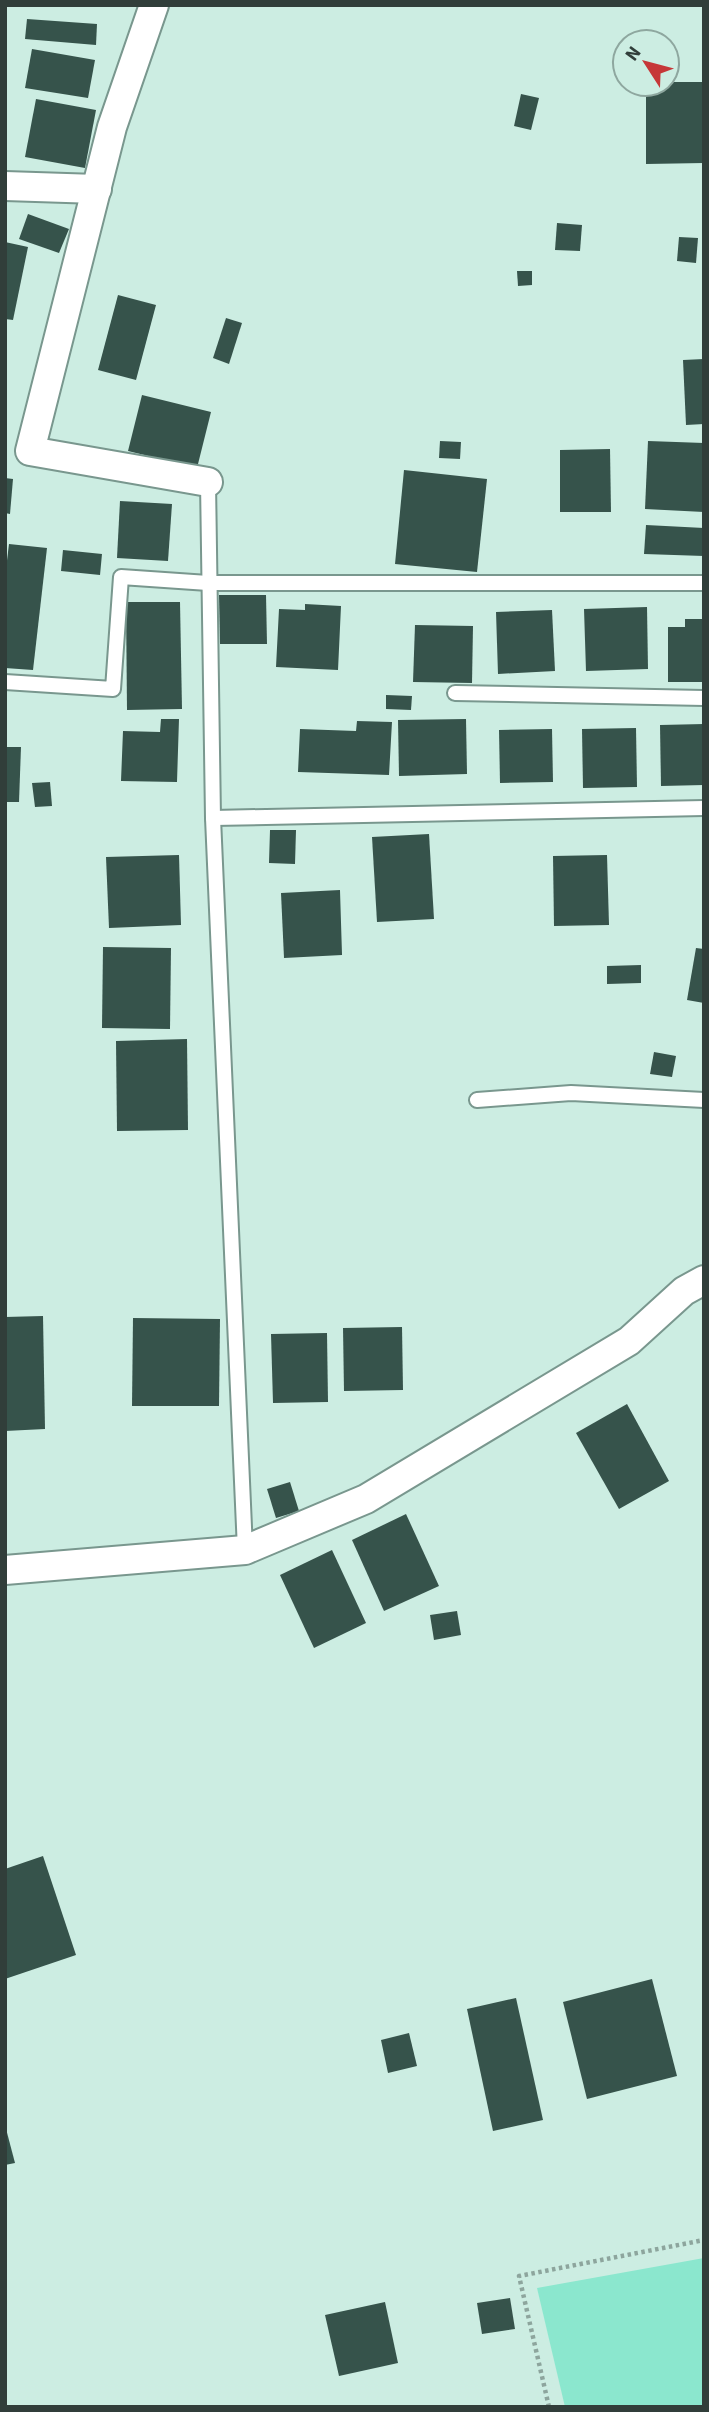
<svg xmlns="http://www.w3.org/2000/svg" width="709" height="2412" viewBox="0 0 709 2412" font-family="'Source Sans 3',sans-serif">
	<rect width="100%" height="100%" fill="#ccede2"/>
	<polygon fill="#8be7ce" points="704,2258 704,2407 565,2407 537,2288"/>
	<g fill="#36534b">
		<polygon points="27,19 97,24 96,45 25,39"/>
		<polygon points="32,49 95,60 88,98 25,88"/>
		<polygon points="667,82 704,82 704,163 646,164 646,84 667,84"/>
		<polygon points="521,94 539,98 531,130 514,126"/>
		<polygon points="36,99 96,110 85,168 25,157"/>
		<polygon points="28,214 69,229 59,253 19,239"/>
		<polygon points="557,223 582,225 580,251 555,250"/>
		<polygon points="679,237 698,238 696,263 677,261"/>
		<polygon points="5,242 28,247 13,320 5,319"/>
		<polygon points="517,271 532,271 532,285 518,286"/>
		<polygon points="118,295 156,305 136,380 98,370"/>
		<polygon points="226,318 242,323 229,364 213,358"/>
		<polygon points="704,359 704,424 686,425 683,360"/>
		<polygon points="142,395 211,412 197,468 128,451"/>
		<polygon points="440,441 461,442 460,459 439,458"/>
		<polygon points="648,441 704,443 704,512 645,509"/>
		<polygon points="610,449 611,512 560,512 560,450"/>
		<polygon points="404,470 487,479 477,572 395,564"/>
		<polygon points="5,478 13,479 10,514 5,513"/>
		<polygon points="120,501 172,504 168,561 117,558"/>
		<polygon points="646,525 704,528 704,556 644,554"/>
		<polygon points="9,544 47,548 33,670 5,668 5,577"/>
		<polygon points="63,550 102,554 100,575 61,571"/>
		<polygon points="219,595 266,595 267,644 220,644"/>
		<polygon points="126,602 180,602 182,709 127,710"/>
		<polygon points="305,604 341,606 338,670 276,667 279,609 305,610"/>
		<polygon points="647,607 648,669 586,671 584,609"/>
		<polygon points="552,610 555,671 498,674 496,612"/>
		<polygon points="685,619 704,619 704,682 668,682 668,627 685,627"/>
		<polygon points="415,625 473,626 472,683 413,682"/>
		<polygon points="386,695 412,696 411,710 386,709"/>
		<polygon points="161,719 179,719 177,782 121,781 123,731 160,732"/>
		<polygon points="466,719 467,774 399,776 398,720"/>
		<polygon points="357,721 392,722 389,775 298,772 300,729 356,731"/>
		<polygon points="704,724 704,785 661,786 660,725"/>
		<polygon points="636,728 637,787 583,788 582,729"/>
		<polygon points="552,729 553,782 500,783 499,730"/>
		<polygon points="5,747 21,747 19,802 5,802"/>
		<polygon points="50,782 52,806 35,807 32,783"/>
		<polygon points="270,830 296,830 295,864 269,863"/>
		<polygon points="429,834 434,919 377,922 372,837"/>
		<polygon points="179,855 181,925 109,928 106,857"/>
		<polygon points="607,855 609,925 554,926 553,856"/>
		<polygon points="340,890 342,955 284,958 281,893"/>
		<polygon points="103,947 171,948 170,1029 102,1028"/>
		<polygon points="696,948 704,949 704,1003 687,1000"/>
		<polygon points="641,965 641,983 607,984 607,966"/>
		<polygon points="187,1039 188,1130 117,1131 116,1041"/>
		<polygon points="654,1052 676,1056 672,1077 650,1074"/>
		<polygon points="43,1316 45,1429 5,1431 5,1317"/>
		<polygon points="133,1318 220,1319 219,1406 132,1406"/>
		<polygon points="402,1327 403,1390 344,1391 343,1328"/>
		<polygon points="327,1333 328,1402 273,1403 271,1334"/>
		<polygon points="627,1404 669,1481 619,1509 576,1433"/>
		<polygon points="290,1482 299,1511 276,1518 267,1489"/>
		<polygon points="406,1514 439,1586 384,1611 352,1540"/>
		<polygon points="332,1550 366,1623 314,1648 280,1575"/>
		<polygon points="457,1611 461,1635 434,1640 430,1615"/>
		<polygon points="43,1856 76,1955 5,1979 5,1869"/>
		<polygon points="652,1979 677,2076 587,2099 563,2002"/>
		<polygon points="516,1998 543,2120 493,2131 467,2009"/>
		<polygon points="409,2033 417,2066 388,2073 381,2040"/>
		<polygon points="5,2125 15,2163 5,2165"/>
		<polygon points="510,2298 515,2329 482,2334 477,2303"/>
		<polygon points="385,2302 398,2363 339,2376 325,2315"/>
	</g>
	<g fill="none" stroke-linecap="round" stroke-linejoin="round">
		<defs>
			<g id="lane">
				<polyline points="208,482 213,818 245,1550"/>
				<polyline points="5,682 113,689 121,577 208,583 704,583"/>
				<polyline points="455,693 704,698"/>
				<polyline points="213,818 704,808"/>
				<polyline points="477,1100 571,1093 704,1100"/>
			</g>
			<g id="street">
				<polyline points="154,5 112,127 30,451 208,482"/>
				<polyline points="5,186 97,189"/>
				<polyline points="5,1570 245,1550 366,1499 629,1341 684,1291 704,1280"/>
			</g>
		</defs>
		<use href="#lane" stroke="#79978e" stroke-width="18"/>
		<use href="#street" stroke="#79978e" stroke-width="32"/>
		<polyline stroke="#8da59d" stroke-width="4.5" stroke-dasharray="3.5 3.5" stroke-linecap="butt" points="549,2407 519,2276 704,2240"/>
		<use href="#lane" stroke="#fff" stroke-width="14"/>
		<use href="#street" stroke="#fff" stroke-width="28"/>
	</g>
	<rect width="709" height="2412" fill="none" stroke="#313e3a" stroke-width="14"/>
	<g transform="translate(646 63) rotate(306)"><circle r="33" fill="#ccede2" stroke="#8ea79f" stroke-width="2"/>
	<path d="M0-5L12 26L0 18L-12 26Z" fill="#c63738"/>
	<text y="-10" font-size="19" font-weight="bold" text-anchor="middle" fill="#313e3a">N</text>
	</g>
</svg>
